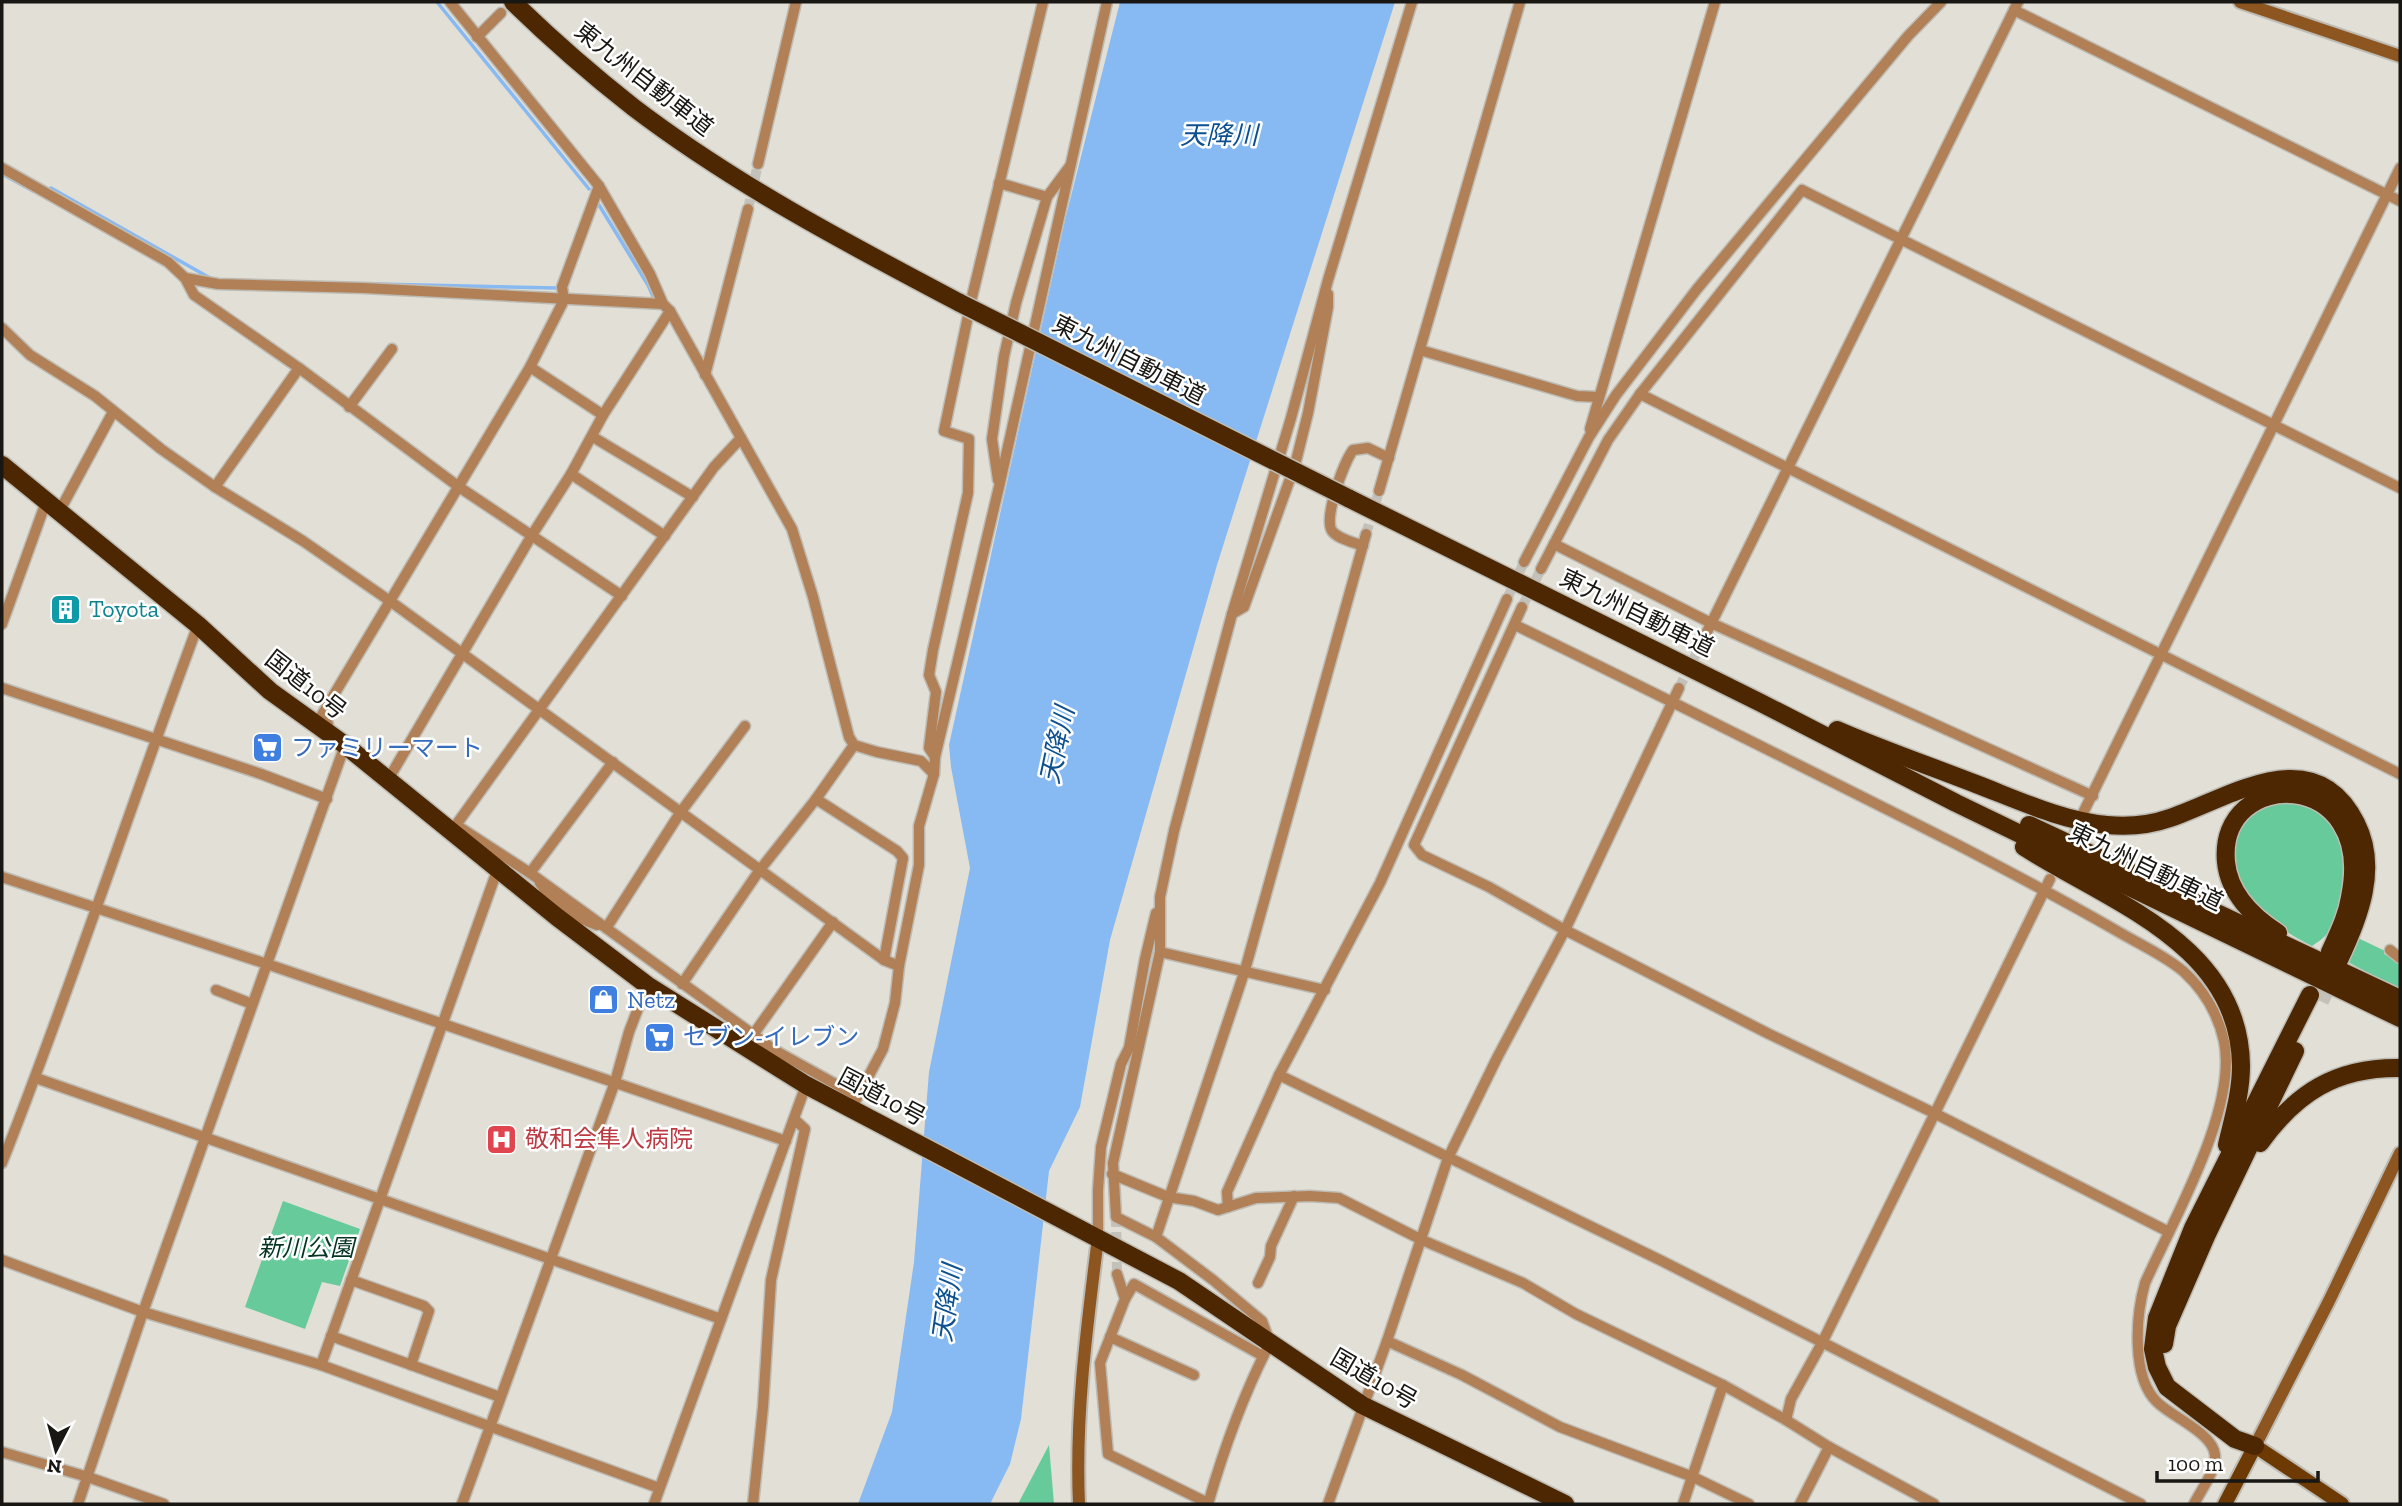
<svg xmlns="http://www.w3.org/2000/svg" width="2402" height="1506" viewBox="0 0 2402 1506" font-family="'Zilla Slab','Noto Sans JP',serif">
	<rect width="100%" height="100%" fill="#e1dfd6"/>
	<g fill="#66ca9b">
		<path d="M 2283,800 C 2291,802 2302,802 2310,805 C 2352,821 2353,901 2329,932 C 2325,937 2318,942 2312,946 C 2271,925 2235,901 2235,851 C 2235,818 2257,810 2283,800 Z"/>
		<polygon points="2358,938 2385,951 2384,954 2400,962 2400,990 2348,962"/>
		<polygon points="283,1201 360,1229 340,1286 322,1282 305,1329 245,1307"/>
		<polygon points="1049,1445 1054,1504 1018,1504"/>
	</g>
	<polygon fill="#87b9f3" points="1120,2 1395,2 1217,565 1110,940 1080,1107 1049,1171 1021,1419 1010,1464 990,1504 858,1504 892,1412 914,1262 929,1072 970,868 951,767 949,745 1065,220"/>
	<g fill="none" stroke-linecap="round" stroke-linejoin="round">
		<g stroke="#87b9f3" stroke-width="3.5">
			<polyline points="437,2 589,189"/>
			<polyline points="2,174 33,191"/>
			<polyline points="51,188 210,278"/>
			<polyline points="599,205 648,285 655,301"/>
			<polyline points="376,284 557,288"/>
		</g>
		<g stroke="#c3c1b9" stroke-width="10" stroke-dasharray="10 5" stroke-linecap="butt">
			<polyline points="748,209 758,164"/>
			<polyline points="1366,534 1379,491"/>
			<polyline points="1507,599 1524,562"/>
			<polyline points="1522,607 1541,569"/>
			<polyline points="1679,688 1702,642"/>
			<polyline points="2066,847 2081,817"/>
			<polyline points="1116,1217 1117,1274"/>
		</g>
		<polyline stroke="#c3c1b9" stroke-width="18" stroke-dasharray="18 9" stroke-linecap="butt" points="2320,1001 2335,969"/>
		<defs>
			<g id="street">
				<polyline points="450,2 599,186 650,274 663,304 670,311 792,529 813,597 849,737 854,745 877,752 921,761 934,774"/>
				<polyline points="2014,10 2400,201"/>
				<polyline points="477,37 501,13"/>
				<polyline points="758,164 796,2"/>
				<polyline points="2,168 168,262 185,278 194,295 299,368 459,487 622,596"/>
				<polyline points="999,183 1047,197"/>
				<polyline points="185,278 218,284 364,288 663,304"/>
				<polyline points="2,328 30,355 95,396 161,449 215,487 303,541 390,601 884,960 899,966"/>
				<polyline points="1420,350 1577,396 1599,397"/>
				<polyline points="530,367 603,415"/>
				<polyline points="705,375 748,209"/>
				<polyline points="1640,394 2400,774"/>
				<polyline points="349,407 392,349"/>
				<polyline points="1590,429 1715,2"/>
				<polyline points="593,437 693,497"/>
				<polyline points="571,474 665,536"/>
				<polyline points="998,480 992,439 1004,356 1016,303 1047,197 1070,166"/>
				<polyline points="215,487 299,368"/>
				<polyline points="1379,491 1520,2"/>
				<polyline points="59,512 113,412"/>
				<polyline points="1554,544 1711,623 2093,796"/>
				<path d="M 1363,546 C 1353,542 1338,539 1332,531 C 1323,518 1344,462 1353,450 L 1368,448 L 1389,458"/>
				<polyline points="1524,562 1589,437 1616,395 1697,289 1908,36 1941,2"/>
				<polyline points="1541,569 1608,440 1640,394 1802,190 2400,488"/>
				<polyline points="1522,607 1414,845 1422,855 1489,887 1565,930 1769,1034 1934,1113 2169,1232"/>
				<polyline points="1232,614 1244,607 1295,465 1308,413 1328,307 1328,294"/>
				<polyline points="2,624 46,502"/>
				<path d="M 1515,625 C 1664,697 1811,771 1958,845 C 2012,873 2065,901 2117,931 C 2139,944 2164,955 2183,971 C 2203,989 2218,1014 2224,1041 C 2238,1109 2173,1220 2145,1283 C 2136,1315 2131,1377 2157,1402 C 2172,1417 2213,1433 2215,1455 C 2216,1471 2201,1490 2194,1504"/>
				<polyline points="1702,642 2018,2"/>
				<polyline points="2,688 261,774 327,799"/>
				<polyline points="328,724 320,718 530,367 564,300 562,287 599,186"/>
				<polyline points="935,757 929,748 936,692 929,675 933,650 968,493 969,439 944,431 972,297 1043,2"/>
				<polyline points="392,773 532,535 571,474 603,415 670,311"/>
				<polyline points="816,799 897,851 903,858 884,960"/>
				<polyline points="2083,813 2400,168"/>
				<polyline points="456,825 530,873 776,1051 857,1096"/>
				<polyline points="456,825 714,467 741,438"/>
				<polyline points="530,873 613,762"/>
				<polyline points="2,877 267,964 786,1141"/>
				<path d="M 540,883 C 554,904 573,917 597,925"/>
				<polyline points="607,927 680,813 745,726"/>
				<polyline points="2390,950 2400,958"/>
				<polyline points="1160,952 1325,990"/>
				<polyline points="682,984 759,871 816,799 854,745"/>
				<polyline points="216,990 252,1004"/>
				<polyline points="753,1035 833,922"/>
				<polyline points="1279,1075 1662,1261 2141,1504"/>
				<polyline points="36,1078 721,1319"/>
				<polyline points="856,1100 883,1049 895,1003 899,966 919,865 919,826 934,774 935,757 999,487 1107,2"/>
				<path d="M 2,1163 C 72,986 131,804 198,625"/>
				<polyline points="1112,1174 1168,1197 1194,1201 1218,1210 1256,1198 1310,1196 1339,1198 1422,1240 1523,1283 1576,1314 1723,1385 1786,1420 1829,1447 1934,1504"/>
				<polyline points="1228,1207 1227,1192 1279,1075 1380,883 1507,599"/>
				<polyline points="1156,1237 1245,970 1366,534"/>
				<polyline points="1098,1238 1098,1190 1101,1147 1121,1064 1129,1048 1145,959 1156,913"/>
				<polyline points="2,1260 143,1312 321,1365 659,1488"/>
				<polyline points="1117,1274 1125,1299 1100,1363 1108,1454 1208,1503"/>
				<polyline points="351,1280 424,1306 429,1311 411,1365"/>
				<polyline points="1258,1283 1270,1257 1271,1246 1294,1196"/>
				<polyline points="1125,1299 1134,1284 1263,1356"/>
				<polyline points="331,1336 500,1397"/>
				<polyline points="1110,1337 1194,1375"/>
				<polyline points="1387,1341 1462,1375 1560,1427 1693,1477 1749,1504"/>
				<polyline points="321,1365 498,868"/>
				<polyline points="1786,1420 1791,1399 1822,1343 2050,879"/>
				<polyline points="2,1452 88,1477 164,1504"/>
				<polyline points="78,1504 143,1312 345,745"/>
				<polyline points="462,1504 615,1082 629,1032 647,985"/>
				<polyline points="654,1504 806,1085"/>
				<polyline points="753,1504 763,1407 771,1280 805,1129 794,1119"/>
				<path d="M 1208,1504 C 1224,1448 1243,1395 1270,1343 L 1262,1321 L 1213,1280 L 1156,1237 L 1116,1217 L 1113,1163 L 1160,952 L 1160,897 L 1174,831 L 1232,614 L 1291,418 L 1328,280 L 1412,2"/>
				<polyline points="1328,1504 1387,1341 1448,1158 1497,1058 1565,930 1679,688"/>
				<polyline points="1683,1504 1723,1385"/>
				<polyline points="1800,1504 1829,1447"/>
			</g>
			<g id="secondary">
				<polyline points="2240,2 2400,56"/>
				<polyline points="2255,1446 2329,1301 2400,1153"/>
				<path d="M 1079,1504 C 1075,1415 1087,1326 1098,1238"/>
			</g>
			<polyline id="primary" points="2225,1504 2255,1446 2342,1504"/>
			<g id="highway">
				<path d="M 513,2 C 551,39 591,74 633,107 C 734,184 848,244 960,303"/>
				<polyline points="2,465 198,625 270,691 345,745 557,917 647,985 806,1085 1179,1281 1362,1405 1565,1504"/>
				<polyline points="1348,498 1761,703 1956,803 2400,1018"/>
				<path d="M 1837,730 C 1883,750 1930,766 1976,784 C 2018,800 2062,821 2107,825 C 2128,827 2150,825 2170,818 C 2231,797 2314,739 2356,823 C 2379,868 2359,918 2339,960"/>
				<polyline points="2029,825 2400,999"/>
				<path d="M 2024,847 C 2110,902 2240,944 2241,1066 C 2241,1093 2233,1119 2227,1145"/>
				<path d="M 2278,933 C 2253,917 2229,893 2226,862 C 2217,766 2377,766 2350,897 C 2347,917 2338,934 2330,952"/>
				<path d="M 2260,1143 C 2296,1093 2336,1067 2400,1068"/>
				<polyline points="2164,1344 2167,1326 2207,1234 2295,1051"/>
				<polyline points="2255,1446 2235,1439 2167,1387 2157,1367 2153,1349 2157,1318 2193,1228 2310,995"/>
			</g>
		</defs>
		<use href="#street" stroke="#bdbbb3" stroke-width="13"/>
		<use href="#secondary" stroke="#bdbbb3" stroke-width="16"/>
		<use href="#primary" stroke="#bdbbb3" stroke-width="18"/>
		<use href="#highway" stroke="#bdbbb3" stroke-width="21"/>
		<use href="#street" stroke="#b18057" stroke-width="10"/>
		<use href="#secondary" stroke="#8d5520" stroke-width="12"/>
		<use href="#primary" stroke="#6c3a02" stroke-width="14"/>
		<use href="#highway" stroke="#4c2701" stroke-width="18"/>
		<defs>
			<polyline id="highway-bridge" points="960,303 1348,498"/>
		</defs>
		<use href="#highway-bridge" stroke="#bdbbb3" stroke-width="21" stroke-linecap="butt"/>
		<use href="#highway-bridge" stroke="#4c2701" stroke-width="18"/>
	</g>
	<defs>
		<symbol id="building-square" viewBox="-11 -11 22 22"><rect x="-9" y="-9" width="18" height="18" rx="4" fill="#0f9aa8" stroke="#fff"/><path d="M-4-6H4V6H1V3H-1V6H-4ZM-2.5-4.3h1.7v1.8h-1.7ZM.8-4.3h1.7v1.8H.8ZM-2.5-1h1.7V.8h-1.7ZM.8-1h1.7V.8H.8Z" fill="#fff"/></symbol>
		<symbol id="supermarket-square" viewBox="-11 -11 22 22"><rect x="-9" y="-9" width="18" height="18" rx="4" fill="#3f7fe0" stroke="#fff"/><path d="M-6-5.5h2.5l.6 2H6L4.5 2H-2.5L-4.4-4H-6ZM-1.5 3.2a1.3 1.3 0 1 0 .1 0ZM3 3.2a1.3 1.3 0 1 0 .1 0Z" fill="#fff"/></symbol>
		<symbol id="shop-square" viewBox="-11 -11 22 22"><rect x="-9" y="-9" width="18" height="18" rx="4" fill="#3f7fe0" stroke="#fff"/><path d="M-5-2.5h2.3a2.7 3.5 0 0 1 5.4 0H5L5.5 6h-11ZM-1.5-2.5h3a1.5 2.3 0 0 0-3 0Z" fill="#fff"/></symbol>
		<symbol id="hospital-square" viewBox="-11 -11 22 22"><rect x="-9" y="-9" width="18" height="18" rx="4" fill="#e0444e" stroke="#fff"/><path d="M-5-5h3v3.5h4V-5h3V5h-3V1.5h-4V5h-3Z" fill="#fff"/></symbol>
	</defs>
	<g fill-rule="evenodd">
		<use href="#building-square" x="48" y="592" width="35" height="35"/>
		<use href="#supermarket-square" x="250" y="730" width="35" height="35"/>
		<use href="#shop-square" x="586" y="982" width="35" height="35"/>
		<use href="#supermarket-square" x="642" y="1020" width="35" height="35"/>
		<use href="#hospital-square" x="484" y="1122" width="35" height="35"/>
	</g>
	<g text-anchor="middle" stroke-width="5" stroke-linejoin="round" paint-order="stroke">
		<g font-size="24" fill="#181713" stroke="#fff">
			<text transform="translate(644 79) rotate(38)" y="8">東九州自動車道</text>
			<text transform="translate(1129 360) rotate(27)" y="8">東九州自動車道</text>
			<text transform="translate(1637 613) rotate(26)" y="8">東九州自動車道</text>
			<text transform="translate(306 685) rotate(38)" y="8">国道10号</text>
			<text transform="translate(2146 867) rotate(26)" y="8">東九州自動車道</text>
			<text transform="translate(882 1097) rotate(28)" y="8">国道10号</text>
			<text transform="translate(1374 1379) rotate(30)" y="8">国道10号</text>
		</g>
		<g font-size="24" fill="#0d838f" stroke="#fff" text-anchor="start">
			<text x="89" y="617">Toyota</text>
		</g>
		<g font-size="24" fill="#366cbe" stroke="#fff" text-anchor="start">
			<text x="291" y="756">ファミリーマート</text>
			<text x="627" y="1008">Netz</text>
			<text x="683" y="1045">セブン-イレブン</text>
		</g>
		<g font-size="24" fill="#be3a42" stroke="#fff" text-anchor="start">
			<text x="525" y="1147">敬和会隼人病院</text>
		</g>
		<g font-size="24" font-style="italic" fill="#053522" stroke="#fff">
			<text x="306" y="1256">新川公園</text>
		</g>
		<g font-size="26" font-style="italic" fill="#0d5090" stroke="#fff">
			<text x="1219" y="144">天降川</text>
			<text transform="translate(1057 745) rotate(-78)" y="9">天降川</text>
			<text transform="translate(947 1303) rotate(-82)" y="9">天降川</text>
		</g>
	</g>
	<rect width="2402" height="1506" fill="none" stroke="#181713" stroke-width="7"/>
	<g transform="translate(56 1450) rotate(186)" stroke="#ffffff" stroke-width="5" paint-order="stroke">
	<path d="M0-5L12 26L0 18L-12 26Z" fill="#181713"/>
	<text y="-10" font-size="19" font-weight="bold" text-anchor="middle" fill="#181713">N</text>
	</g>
	<path d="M2157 1471v10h161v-10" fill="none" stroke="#181713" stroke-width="3.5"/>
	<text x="2168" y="1471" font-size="21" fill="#181713" stroke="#ffffff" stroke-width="5" paint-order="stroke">100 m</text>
</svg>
